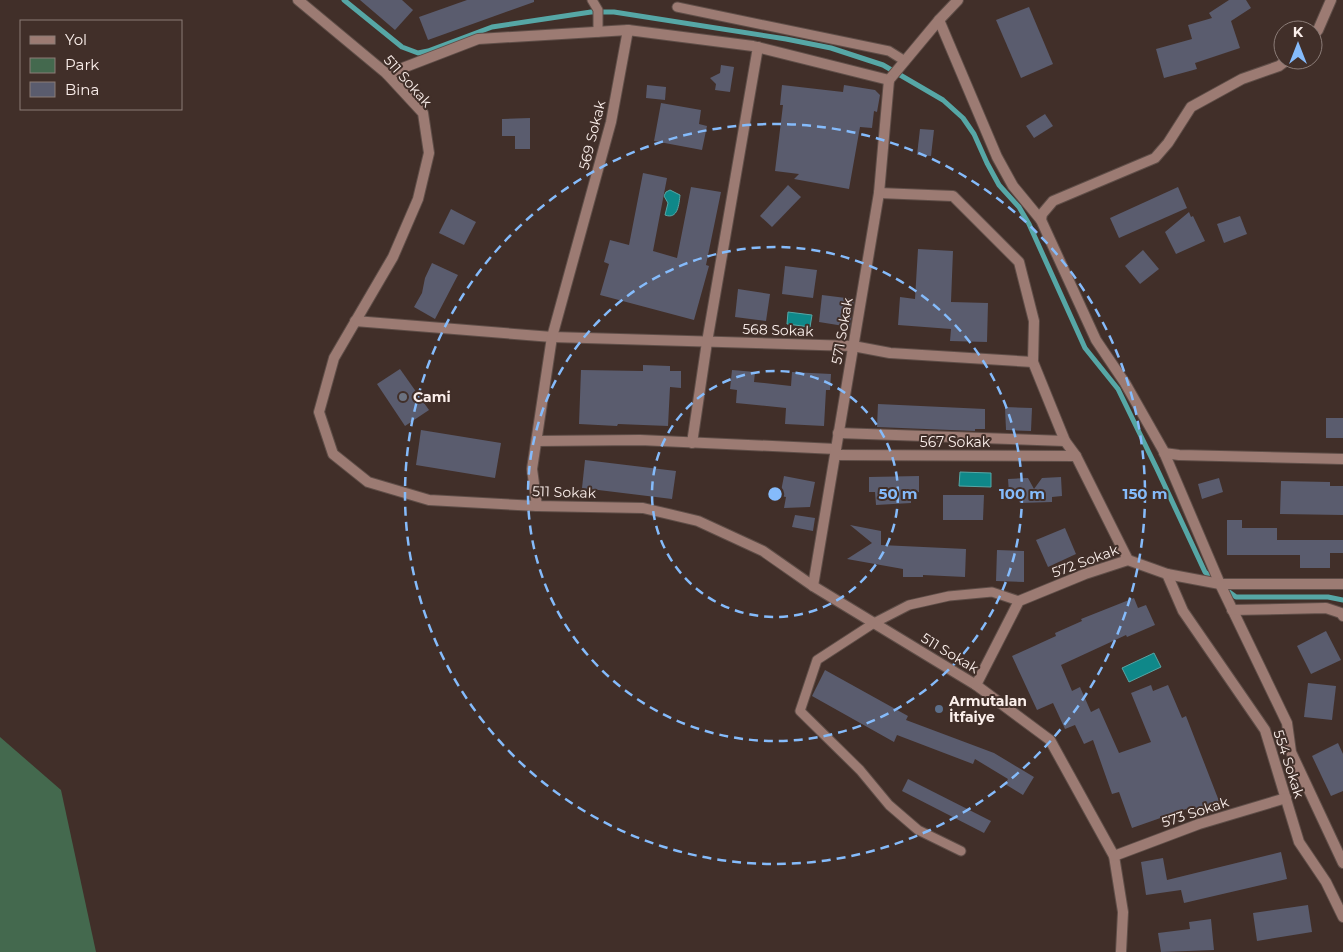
<svg xmlns="http://www.w3.org/2000/svg" width="1343" height="952" viewBox="0 0 1343 952" font-family="Montserrat,sans-serif">
	<rect width="100%" height="100%" fill="#412f29"/>
	<polygon fill="#44694e" points="0,737 61,790 96,952 0,952"/>
	<g fill="#0f8889" stroke="#56a7a6">
		<path d="M 670,190 L 680,195 C 679,204 678,220 665,215 L 668,203 L 664,196 L 666,192 Z"/>
		<polygon points="788,312 812,315 810,327 787,324"/>
		<polygon points="960,472 991,473 991,487 959,486"/>
		<polygon points="1154,653 1161,667 1129,682 1122,668"/>
	</g>
	<g fill="none" stroke-linecap="round" stroke-linejoin="round">
		<g stroke="#56a7a6" stroke-width="5">
			<polyline points="344,0 402,47 418,53 428,51 492,27 591,12 614,12 786,39 831,48 883,65 943,100 963,118 974,134 987,163 999,185 1019,207 1029,224 1085,348 1118,389 1157,469 1205,572 1217,582"/>
			<polyline points="1225,589 1236,597 1328,597 1343,600"/>
		</g>
	</g>
	<g fill="#5a5c6e">
		<polygon points="360,0 402,0 413,10 395,30"/>
		<polygon points="467,0 534,0 534,2 428,40 419,17"/>
		<polygon points="1229,0 1246,0 1251,8 1231,21 1240,48 1195,63 1197,69 1164,78 1156,49 1192,39 1188,25 1212,18 1209,13"/>
		<polygon points="1029,7 1053,64 1021,78 996,20"/>
		<polygon points="721,65 734,67 730,92 715,90 716,84 710,78 720,73"/>
		<polygon points="647,85 666,87 665,100 646,98"/>
		<polygon points="782,85 843,92 844,85 875,90 880,95 877,112 874,111 872,128 860,127 849,189 794,179 799,174 775,171 783,105 780,105"/>
		<polygon points="661,103 701,110 699,124 707,126 702,150 654,141"/>
		<polygon points="1045,114 1053,126 1034,138 1026,126"/>
		<polygon points="530,118 530,149 515,149 515,136 502,136 502,119"/>
		<polygon points="920,129 934,130 931,156 917,155"/>
		<polygon points="643,173 667,178 653,251 677,258 691,187 721,192 706,265 709,266 694,320 600,295 609,264 604,262 610,240 629,245"/>
		<polygon points="788,185 801,197 772,227 760,216"/>
		<polygon points="1178,187 1187,208 1119,238 1110,218"/>
		<polygon points="451,209 476,222 464,245 439,233"/>
		<polygon points="1189,212 1191,217 1193,216 1205,241 1176,254 1165,232"/>
		<polygon points="1240,216 1247,234 1224,243 1217,224"/>
		<polygon points="918,249 953,251 951,302 988,303 987,342 950,341 951,329 898,325 900,297 915,299"/>
		<polygon points="1143,250 1159,269 1140,284 1125,266"/>
		<polygon points="432,263 458,275 435,319 414,307 422,293 425,278"/>
		<polygon points="785,266 817,270 813,298 782,294"/>
		<polygon points="738,289 770,294 766,321 735,317"/>
		<polygon points="822,295 854,299 850,327 819,322"/>
		<polygon points="643,365 670,366 670,371 681,371 681,388 670,387 668,426 618,424 617,426 579,424 581,370 643,371"/>
		<polygon points="400,369 429,410 405,426 377,384"/>
		<polygon points="732,370 755,372 754,382 791,386 792,372 831,374 830,390 826,390 824,426 785,424 786,408 736,403 737,390 730,389"/>
		<polygon points="878,404 985,409 985,429 975,429 975,431 877,427"/>
		<polygon points="1005,407 1032,408 1031,431 1006,430"/>
		<rect x="1326" y="418" width="17" height="20"/>
		<polygon points="421,430 501,443 495,478 416,465"/>
		<polygon points="585,460 676,471 672,499 582,488"/>
		<polygon points="784,476 815,482 810,507 784,508 786,497 780,496"/>
		<polygon points="919,476 919,492 911,493 911,503 876,505 875,492 869,492 869,477"/>
		<polygon points="1061,477 1062,496 1052,497 1052,502 1020,503 1016,493 1009,493 1008,479 1028,478 1034,489 1042,478"/>
		<polygon points="1219,478 1223,492 1202,499 1198,484"/>
		<polygon points="1281,481 1330,482 1330,486 1343,486 1343,515 1280,514"/>
		<polygon points="943,495 984,495 983,520 943,520"/>
		<polygon points="795,515 815,518 813,531 792,527"/>
		<polygon points="1227,520 1242,520 1242,528 1277,528 1277,540 1343,540 1343,553 1330,553 1330,568 1300,568 1300,555 1227,555"/>
		<polygon points="850,525 881,531 881,545 966,549 965,577 923,575 923,577 903,577 903,569 847,559 872,543"/>
		<polygon points="1065,528 1076,554 1048,567 1036,540"/>
		<polygon points="997,550 1024,551 1024,582 996,581"/>
		<polygon points="1134,598 1138,608 1146,605 1155,625 1127,637 1126,635 1061,665 1072,691 1080,687 1091,712 1099,708 1119,753 1151,742 1131,693 1151,685 1153,691 1168,685 1182,718 1186,716 1219,801 1187,813 1186,809 1132,828 1119,792 1112,794 1093,740 1084,744 1075,725 1065,729 1053,703 1037,710 1012,656 1056,636 1055,633 1082,621 1081,619"/>
		<polygon points="1326,631 1341,660 1311,674 1297,646"/>
		<polygon points="825,670 908,716 906,720 994,753 1034,777 1023,795 1005,784 1008,779 975,759 973,764 897,735 894,742 812,696"/>
		<polygon points="1308,683 1336,686 1332,720 1304,717"/>
		<polygon points="1338,743 1343,754 1343,791 1331,796 1312,756"/>
		<polygon points="908,779 991,821 984,833 902,791"/>
		<polygon points="1281,852 1287,879 1184,903 1181,890 1146,895 1141,862 1163,858 1167,880"/>
		<polygon points="1308,905 1312,932 1257,941 1253,913"/>
		<polygon points="1211,919 1214,950 1161,952 1158,933 1190,929 1189,922"/>
	</g>
	<g fill="none" stroke-linecap="round" stroke-linejoin="round">
		<defs>
			<g id="service">
				<polyline points="592,0 598,10 598,32"/>
				<polyline points="677,7 889,51 905,61"/>
				<polyline points="961,851 918,830 889,805 860,770 800,711 817,660 874,623 909,605 949,596 992,592 1019,601"/>
			</g>
			<g id="minor">
				<polyline points="298,0 387,74 423,113 429,153 418,199 393,257 334,358 319,412 333,454 368,482 429,500 537,506 643,508 698,521 763,551 813,586 976,685 1050,740 1114,856 1123,912 1121,952"/>
				<polyline points="939,20 997,157 1013,186 1041,220 1096,340 1125,383 1163,450 1220,584 1287,723 1291,752 1343,863"/>
				<polyline points="1313,36 1318,30 1331,0"/>
				<polyline points="387,74 478,39 628,30"/>
				<polyline points="889,80 939,20 958,0"/>
				<polyline points="879,193 953,196 1019,262 1034,321 1033,362 1065,441 1076,456 1128,560"/>
				<polyline points="1041,220 1042,214 1053,201 1155,158 1168,143 1191,107 1242,79 1279,66 1287,60"/>
				<polyline points="355,321 552,337 853,346 890,353 1033,362"/>
				<polyline points="838,433 1065,441"/>
				<polyline points="537,441 640,440 836,449"/>
				<polyline points="692,443 707,342 758,47"/>
				<polyline points="1164,453 1179,455 1343,459"/>
				<polyline points="835,455 1076,456"/>
				<polyline points="537,506 532,469 552,337 611,122 628,30 753,46 889,80"/>
				<polyline points="1167,574 1183,611 1265,730 1299,842 1326,882 1343,917"/>
				<polyline points="813,586 879,193 889,80"/>
				<polyline points="1232,610 1326,608 1341,613 1343,616"/>
				<polyline points="976,685 1019,601 1085,574 1128,560 1167,574 1220,584 1343,584"/>
				<polyline points="1114,856 1199,824 1286,798"/>
			</g>
		</defs>
		<use href="#service" stroke="#5f4e48" stroke-width="11"/>
		<use href="#minor" stroke="#5f4e48" stroke-width="12"/>
		<use href="#service" stroke="#9c7b73" stroke-width="9"/>
		<use href="#minor" stroke="#9c7b73" stroke-width="10"/>
	</g>
	<g fill="none" stroke="#85bbfb" stroke-width="2.5" stroke-dasharray="9 6">
		<circle cx="775" cy="494" r="123"/>
		<circle cx="775" cy="494" r="247"/>
		<circle cx="775" cy="494" r="370"/>
	</g>
	<circle fill="#6b7280" stroke="#412f29" stroke-width="2" cx="403" cy="397" r="5"/>
	<circle fill="#5c6f8a" stroke="#412f29" stroke-width="2" cx="939" cy="709" r="5"/>
	<g text-anchor="middle" stroke-width="4" stroke-linejoin="round" paint-order="stroke">
		<g font-size="14" fill="#fbefeb" stroke="#412f29">
			<text transform="translate(408 81) rotate(48)" y="5">511 Sokak</text>
			<text transform="translate(592 135) rotate(-76)" y="5">569 Sokak</text>
			<text transform="translate(778 330) rotate(2)" y="5">568 Sokak</text>
			<text transform="translate(842 331) rotate(-80)" y="5">571 Sokak</text>
			<text x="955" y="447">567 Sokak</text>
			<text transform="translate(564 492) rotate(2)" y="5">511 Sokak</text>
			<text transform="translate(1085 561) rotate(-20)" y="5">572 Sokak</text>
			<text transform="translate(950 653) rotate(31)" y="5">511 Sokak</text>
			<text transform="translate(1289 764) rotate(72)" y="5">554 Sokak</text>
			<text transform="translate(1195 812) rotate(-18)" y="5">573 Sokak</text>
		</g>
		<g font-size="14" font-weight="bold" fill="#fbefeb" stroke="#412f29" text-anchor="start">
			<text x="413" y="402">Cami</text>
			<text x="949" y="706">Armutalan<tspan x="949" dy="16">İtfaiye</tspan></text>
		</g>
	</g>
	<circle cx="775" cy="494" r="8" fill="#85bbfb" stroke="#412f29" stroke-width="2.5"/>
	<g font-size="15" text-anchor="middle" font-weight="bold" fill="#85bbfb" stroke="#412f29" stroke-width="4" stroke-linejoin="round" paint-order="stroke">
		<text x="898" y="499">50 m</text>
		<text x="1022" y="499">100 m</text>
		<text x="1145" y="499">150 m</text>
	</g>
	<rect x="20" y="20" width="162" height="90" fill="#412f29" stroke="#8b7c77"/>
	<rect x="30" y="36" width="25" height="8" fill="#9c7b73" stroke="#8b7c77"/>
	<text x="65" y="45" font-size="15" fill="#fbefeb">Yol</text>
	<rect x="30" y="58" width="25" height="15" fill="#44694e" stroke="#8b7c77"/>
	<text x="65" y="70" font-size="15" fill="#fbefeb">Park</text>
	<rect x="30" y="82" width="25" height="15" fill="#5a5c6e" stroke="#8b7c77"/>
	<text x="65" y="95" font-size="15" fill="#fbefeb">Bina</text>
	<g transform="translate(1298 45)"><circle r="24" fill="#412f29" stroke="#8b7c77"/>
	<path d="M0-4L9 19L0 12L-9 19Z" fill="#85bbfb"/>
	<text y="-8" font-size="14" font-weight="bold" text-anchor="middle" fill="#fbefeb">K</text>
	</g>
</svg>
